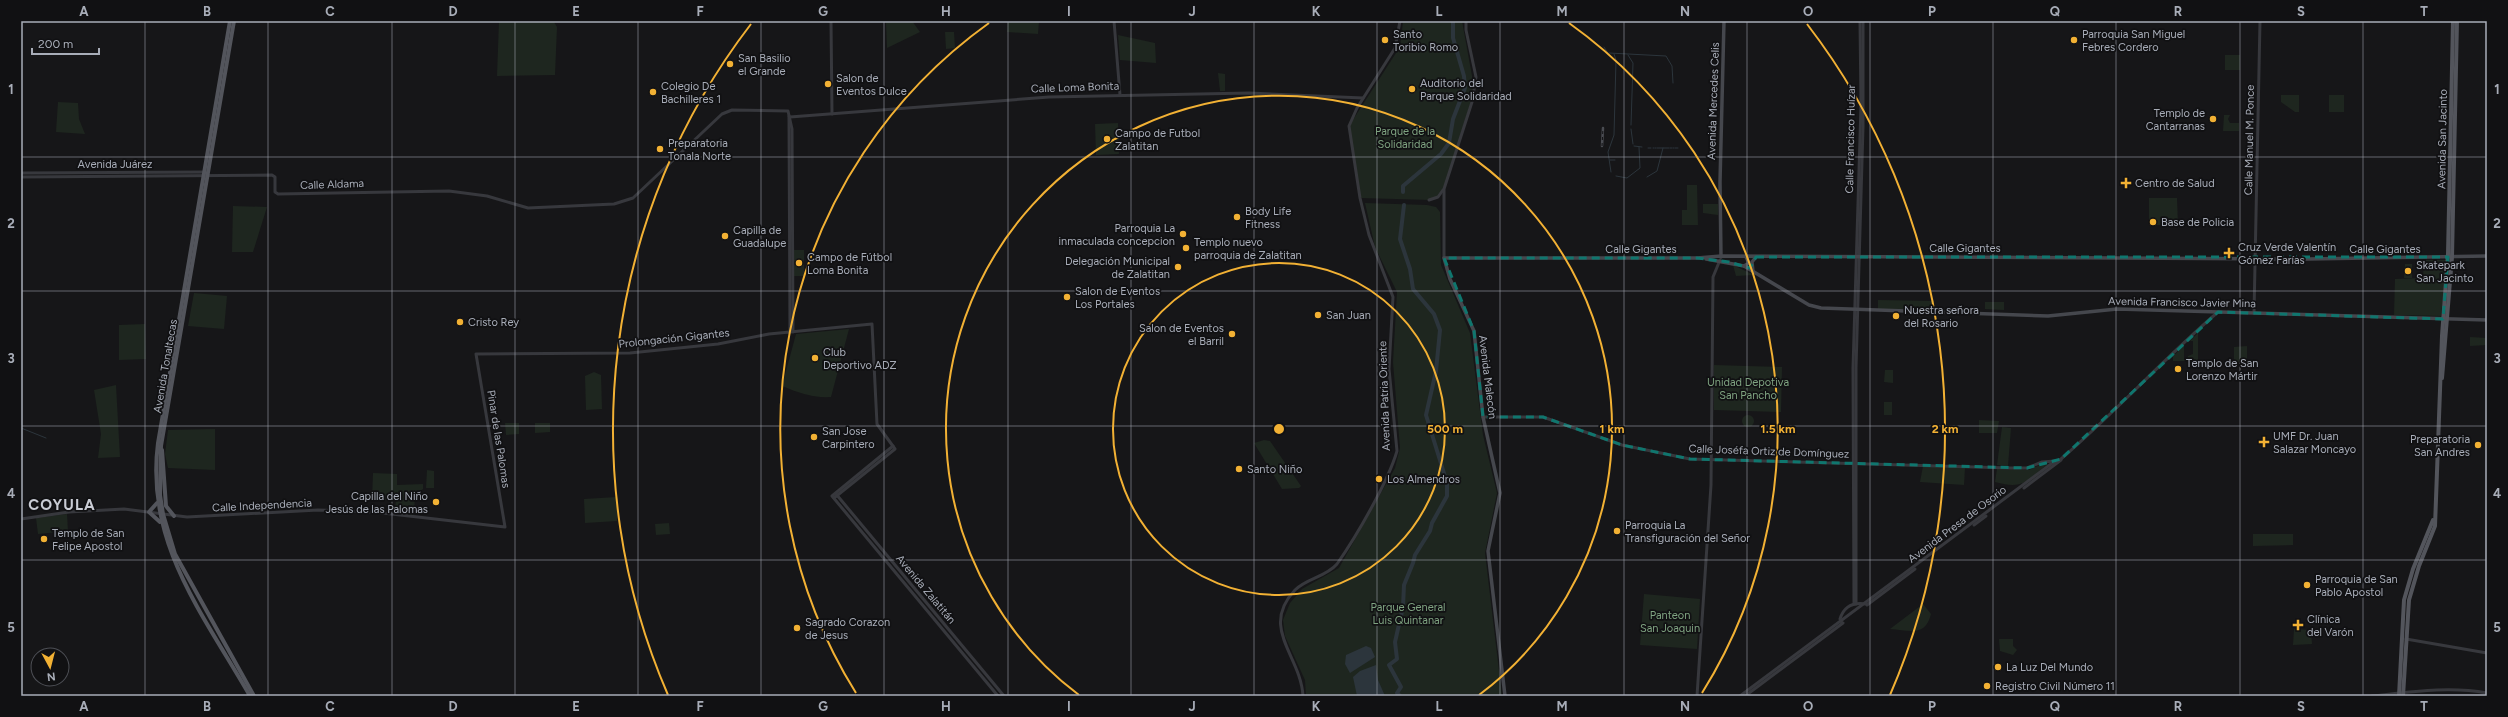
<svg xmlns="http://www.w3.org/2000/svg" width="2508" height="717" viewBox="0 0 2508 717" font-family="Figtree,sans-serif">
	<rect width="100%" height="100%" fill="#161618"/>
	<g fill="#1e261f">
		<polygon points="499,21 554,22 557,27 555,75 497,76"/>
		<polygon points="892,21 912,21 920,32 887,48 886,22"/>
		<polygon points="1008,21 1039,21 1038,34 1007,32"/>
		<polygon points="1403,21 1462,21 1472,76 1472,98 1444,189 1438,197 1431,200 1360,198 1349,126 1396,53 1401,40"/>
		<polygon points="945,32 954,32 955,48 946,49"/>
		<polygon points="1118,35 1155,43 1156,63 1120,60"/>
		<rect x="2225" y="55" width="15" height="15"/>
		<polygon points="1218,73 1225,74 1225,91 1220,91"/>
		<polygon points="2281,95 2299,95 2299,112 2295,112 2281,102"/>
		<rect x="2329" y="95" width="15" height="17"/>
		<polygon points="58,102 78,103 79,119 85,134 56,132"/>
		<polygon points="2224,115 2230,115 2228,119 2230,123 2239,123 2239,131 2223,131"/>
		<polygon points="1118,123 1119,154 1096,155 1095,124"/>
		<polygon points="1687,185 1697,185 1698,225 1682,225 1682,210 1687,210"/>
		<polygon points="2149,198 2177,198 2178,225 2149,225"/>
		<polygon points="1365,203 1427,205 1436,207 1440,212 1441,265 1470,333 1483,435 1497,493 1485,553 1502,696 1306,696 1305,680 1285,636 1283,620 1290,603 1302,589 1339,568 1395,468 1400,448 1393,362 1397,292 1375,247"/>
		<polygon points="1703,204 1718,204 1718,215 1703,213"/>
		<polygon points="233,206 267,207 253,252 232,252"/>
		<rect x="793" y="250" width="11" height="26"/>
		<polygon points="2424,260 2447,260 2441,316 2394,315 2395,279 2423,278"/>
		<polygon points="2405,264 2412,264 2412,278 2404,278"/>
		<polygon points="1733,265 1754,275 1736,276"/>
		<polygon points="194,293 227,296 224,329 188,326"/>
		<polygon points="1878,300 1934,301 1934,311 1878,309"/>
		<polygon points="1985,302 2004,302 2004,310 1985,309"/>
		<polygon points="145,324 146,359 119,360 119,325"/>
		<path d="M 849,329 L 831,397 C 813,398 799,393 782,386 L 796,334 Z"/>
		<polygon points="2198,333 2198,361 2173,361 2173,356 2184,346 2184,360 2187,360 2188,356 2193,354 2193,341 2190,341"/>
		<polygon points="2470,337 2487,338 2487,345 2470,346"/>
		<polygon points="2247,346 2247,362 2234,362 2234,347"/>
		<polygon points="1714,365 1782,367 1781,412 1714,410"/>
		<polygon points="1885,370 1893,370 1893,383 1884,382"/>
		<polygon points="594,372 601,375 602,409 586,410 585,376"/>
		<polygon points="116,385 120,457 98,458 101,434 94,390"/>
		<rect x="1884" y="402" width="8" height="13"/>
		<circle cx="1748" cy="421" r="6"/>
		<polygon points="1979,420 1999,421 1997,433 1979,433"/>
		<polygon points="505,423 519,423 519,434 506,435"/>
		<polygon points="535,423 550,423 550,432 535,433"/>
		<polygon points="2002,427 2011,428 2008,466 1997,465"/>
		<polygon points="215,429 215,470 168,468 165,454 168,430"/>
		<polygon points="1264,440 1270,441 1301,486 1299,488 1282,489 1254,443"/>
		<path d="M 2042,464 L 2048,464 C 2026,481 2024,490 1995,482 L 1997,469 L 2029,470 Z"/>
		<polygon points="1923,466 1965,468 1964,485 1920,482"/>
		<polygon points="427,470 434,471 434,488 426,488"/>
		<polygon points="373,473 397,474 397,485 423,484 423,489 415,494 414,515 394,513 396,501 372,499"/>
		<polygon points="617,497 617,521 585,523 584,499"/>
		<polygon points="67,514 68,531 38,534 36,518"/>
		<polygon points="669,523 670,534 656,535 655,524"/>
		<polygon points="2253,534 2293,534 2293,545 2253,546"/>
		<polygon points="1644,594 1700,599 1697,649 1640,645"/>
		<path d="M 1923,604 L 1931,614 C 1925,638 1909,630 1890,629 Z"/>
		<polygon points="2294,629 2311,630 2312,644 2293,645"/>
		<polygon points="1999,639 2013,639 2013,646 2017,650 2013,655 2000,651"/>
	</g>
	<g fill="#2c353c">
		<polygon points="1366,646 1371,648 1375,657 1350,673 1345,664 1346,655"/>
		<polygon points="1376,665 1378,680 1385,696 1357,696 1353,677 1360,671"/>
	</g>
	<g fill="none" stroke-linecap="round" stroke-linejoin="round">
		<g stroke="#2c353c" stroke-width="1">
			<polyline points="1604,47 1608,53"/>
			<polyline points="1609,53 1666,56 1672,66 1673,83"/>
			<polyline points="1628,55 1633,63 1631,125"/>
			<polyline points="1631,129 1633,144"/>
			<polyline points="1634,146 1642,147"/>
			<polyline points="1648,148 1651,148"/>
			<polyline points="1653,148 1654,148"/>
			<polyline points="1655,148 1656,148"/>
			<polyline points="1657,148 1669,148"/>
			<polyline points="1670,148 1672,148"/>
			<polyline points="1673,148 1674,148"/>
			<polyline points="1675,148 1678,148"/>
			<polyline points="1610,160 1615,160"/>
			<polyline points="1611,172 1608,152 1614,135 1616,60 1614,54"/>
			<polyline points="1616,176 1627,178 1640,168 1639,147"/>
			<polyline points="1647,177 1657,171 1663,148"/>
			<polyline points="21,428 46,438"/>
		</g>
		<g stroke="#2c353c" stroke-width="4">
			<polyline points="1403,192 1403,186 1441,154 1449,143 1453,119 1465,88 1464,76 1453,38 1453,21"/>
			<polyline points="1400,696 1397,693 1401,687 1389,665 1397,659 1395,642 1403,607 1404,585 1413,563 1415,555 1430,531 1432,523 1447,496 1447,483 1426,415 1436,371 1440,330 1434,314 1413,289 1410,269 1400,239 1404,205"/>
		</g>
		<g stroke="#37383d" stroke-width="3">
			<polyline points="831,21 832,114"/>
			<polyline points="1114,21 1120,95"/>
			<polyline points="789,116 790,332"/>
			<polyline points="790,117 1049,97 1249,93 1363,98"/>
			<polyline points="21,173 205,172"/>
			<polyline points="21,177 272,175 275,177 275,192 278,194 449,191 487,196 528,208 614,204 633,198 722,114 732,110 788,111 792,129 793,332"/>
			<polyline points="1429,200 1438,197 1443,190"/>
			<polyline points="1444,258 1444,189 1472,102 1476,77 1466,30 1466,21"/>
			<polyline points="2254,313 2260,21"/>
			<polyline points="1483,417 1543,417 1622,445 1690,459 2011,468 2027,468 2042,462 2055,461"/>
			<polyline points="893,446 832,496 998,696"/>
			<polyline points="2024,488 2061,460"/>
			<polyline points="836,494 1004,696"/>
			<polyline points="21,519 69,512 124,509 187,517 318,510 374,512 505,527 476,354 630,353 718,344 769,334 872,324 877,424 895,449 834,498"/>
			<polyline points="1974,525 1986,516"/>
			<polyline points="1854,604 1853,368 1861,105 1860,21"/>
			<polyline points="1856,604 1856,368 1863,127 1863,21"/>
			<polyline points="1867,605 1915,569"/>
			<path d="M 1842,623 L 1840,619 C 1844,606 1853,602 1866,604"/>
			<polyline points="2406,639 2487,653"/>
			<path d="M 1303,696 C 1301,656 1259,628 1295,590 C 1307,578 1326,577 1337,564 C 1356,537 1388,482 1397,451 L 1389,369 L 1393,297 L 1369,235 L 1360,198 L 1349,126 L 1357,108 L 1395,48 L 1400,21"/>
			<polyline points="1697,696 1711,485 1713,277 1720,260"/>
			<path d="M 1740,696 L 2051,464 L 2061,459 C 2116,412 2163,359 2218,312"/>
			<polyline points="1745,696 1843,623"/>
			<path d="M 2372,696 C 2410,692 2449,686 2487,693"/>
		</g>
		<g stroke="#45474d" stroke-width="3.5">
			<polyline points="1721,257 1720,182 1724,21"/>
			<polyline points="1706,259 1744,266 1809,305 1821,308 2048,316 2117,309 2487,320"/>
			<polyline points="1744,266 1749,263 1746,257"/>
			<polyline points="1753,272 1752,262 1756,257"/>
			<polyline points="1505,696 1488,551 1500,493 1483,417 1474,331 1450,279 1444,258 1697,258 1721,256 2308,259 2487,256"/>
		</g>
		<g stroke="#53555c" stroke-width="4">
			<path d="M 230,21 L 158,443 C 145,543 203,614 250,696"/>
			<polyline points="234,21 161,446 160,495 163,514 175,554 254,696"/>
			<polyline points="2442,378 2452,257 2457,21"/>
			<polyline points="162,450 166,506 174,516"/>
			<polyline points="157,503 149,512 160,522"/>
			<polyline points="2399,696 2404,600 2413,569 2433,520"/>
			<polyline points="2403,696 2409,600 2419,566 2435,526 2442,336 2448,254 2453,21"/>
		</g>
		<defs>
			<polyline id="rail" points="1602,146 1603,128"/>
		</defs>
		<use href="#rail" stroke="#4a4c52" stroke-width="2.5"/>
		<use href="#rail" stroke="#111113" stroke-width="1" stroke-dasharray="3" stroke-linecap="butt"/>
	</g>
	<path fill="none" stroke="#0f766e" stroke-width="3" stroke-dasharray="8 5" stroke-linejoin="round" d="M 1756,257 L 2448,257 L 2443,319 L 2218,312 L 2061,459 L 2027,468 L 1690,459 L 1622,445 L 1543,417 L 1483,417 L 1474,331 L 1444,258 L 1697,258 L 1729,262 L 1750,268 Z"/>
	<path fill="none" stroke="#a8adb8" stroke-width="1" stroke-opacity="0.55" d="M 145,21 L 145,696M 268,21 L 268,696M 392,21 L 392,696M 515,21 L 515,696M 638,21 L 638,696M 761,21 L 761,696M 884,21 L 884,696M 1008,21 L 1008,696M 1131,21 L 1131,696M 1254,21 L 1254,696M 1377,21 L 1377,696M 1500,21 L 1500,696M 1624,21 L 1624,696M 1747,21 L 1747,696M 1870,21 L 1870,696M 1993,21 L 1993,696M 2116,21 L 2116,696M 2240,21 L 2240,696M 2363,21 L 2363,696M 21,157 L 2487,157M 21,291 L 2487,291M 21,426 L 2487,426M 21,560 L 2487,560"/>
	<g fill="none" stroke="#f2b134" stroke-width="2">
		<circle cx="1279" cy="429" r="166"/>
		<path d="M1079 695A333 333 0 1 1 1479 695"/>
		<path d="M856 693A499 499 0 0 1 989 23M1569 23A499 499 0 0 1 1702 693"/>
		<path d="M668 695A666 666 0 0 1 751 24M1807 24A666 666 0 0 1 1890 695"/>
	</g>
	<g fill="#f2b134" stroke="#111113" stroke-width="1.5">
		<circle cx="1385" cy="40" r="4"/>
		<circle cx="2074" cy="40" r="4"/>
		<circle cx="730" cy="64" r="4"/>
		<circle cx="828" cy="84" r="4"/>
		<circle cx="1412" cy="89" r="4"/>
		<circle cx="653" cy="92" r="4"/>
		<circle cx="2213" cy="119" r="4"/>
		<circle cx="1107" cy="139" r="4"/>
		<circle cx="660" cy="149" r="4"/>
		<path d="M2124 177h4v4h4v4h-4v4h-4v-4h-4v-4h4z"/>
		<circle cx="1237" cy="217" r="4"/>
		<circle cx="2153" cy="222" r="4"/>
		<circle cx="1183" cy="234" r="4"/>
		<circle cx="725" cy="236" r="4"/>
		<circle cx="1186" cy="248" r="4"/>
		<path d="M2227 247h4v4h4v4h-4v4h-4v-4h-4v-4h4z"/>
		<circle cx="799" cy="263" r="4"/>
		<circle cx="1178" cy="267" r="4"/>
		<circle cx="2408" cy="271" r="4"/>
		<circle cx="1067" cy="297" r="4"/>
		<circle cx="1318" cy="315" r="4"/>
		<circle cx="1896" cy="316" r="4"/>
		<circle cx="460" cy="322" r="4"/>
		<circle cx="1232" cy="334" r="4"/>
		<circle cx="815" cy="358" r="4"/>
		<circle cx="2178" cy="369" r="4"/>
		<circle cx="814" cy="437" r="4"/>
		<path d="M2262 436h4v4h4v4h-4v4h-4v-4h-4v-4h4z"/>
		<circle cx="2478" cy="445" r="4"/>
		<circle cx="1239" cy="469" r="4"/>
		<circle cx="1379" cy="479" r="4"/>
		<circle cx="436" cy="502" r="4"/>
		<circle cx="1617" cy="531" r="4"/>
		<circle cx="44" cy="539" r="4"/>
		<circle cx="2307" cy="585" r="4"/>
		<path d="M2296 619h4v4h4v4h-4v4h-4v-4h-4v-4h4z"/>
		<circle cx="797" cy="628" r="4"/>
		<circle cx="1998" cy="667" r="4"/>
		<circle cx="1987" cy="686" r="4"/>
	</g>
	<g text-anchor="middle" stroke-width="3.5" stroke-linejoin="round" paint-order="stroke">
		<g font-size="11" fill="#a8adb8" stroke="#111113" text-anchor="start">
			<text x="1393" y="38">Santo<tspan x="1393" dy="13">Toribio Romo</tspan></text>
			<text x="2082" y="38">Parroquia San Miguel<tspan x="2082" dy="13">Febres Cordero</tspan></text>
			<text x="738" y="62">San Basilio<tspan x="738" dy="13">el Grande</tspan></text>
			<text x="836" y="82">Salon de<tspan x="836" dy="13">Eventos Dulce</tspan></text>
			<text x="1420" y="87">Auditorio del<tspan x="1420" dy="13">Parque Solidaridad</tspan></text>
			<text x="661" y="90">Colegio De<tspan x="661" dy="13">Bachilleres 1</tspan></text>
			<text x="2205" y="117" text-anchor="end">Templo de<tspan x="2205" dy="13">Cantarranas</tspan></text>
			<text x="1115" y="137">Campo de Futbol<tspan x="1115" dy="13">Zalatitan</tspan></text>
			<text x="668" y="147">Preparatoria<tspan x="668" dy="13">Tonala Norte</tspan></text>
			<text x="2135" y="187">Centro de Salud</text>
			<text x="1245" y="215">Body Life<tspan x="1245" dy="13">Fitness</tspan></text>
			<text x="2161" y="226">Base de Policia</text>
			<text x="1175" y="232" text-anchor="end">Parroquia La<tspan x="1175" dy="13">inmaculada concepcion</tspan></text>
			<text x="733" y="234">Capilla de<tspan x="733" dy="13">Guadalupe</tspan></text>
			<text x="1194" y="246">Templo nuevo<tspan x="1194" dy="13">parroquia de Zalatitan</tspan></text>
			<text x="2238" y="251">Cruz Verde Valentín<tspan x="2238" dy="13">Gómez Farías</tspan></text>
			<text x="807" y="261">Campo de Fútbol<tspan x="807" dy="13">Loma Bonita</tspan></text>
			<text x="1170" y="265" text-anchor="end">Delegación Municipal<tspan x="1170" dy="13">de Zalatitan</tspan></text>
			<text x="2416" y="269">Skatepark<tspan x="2416" dy="13">San Jacinto</tspan></text>
			<text x="1075" y="295">Salon de Eventos<tspan x="1075" dy="13">Los Portales</tspan></text>
			<text x="1904" y="314">Nuestra señora<tspan x="1904" dy="13">del Rosario</tspan></text>
			<text x="1326" y="319">San Juan</text>
			<text x="468" y="326">Cristo Rey</text>
			<text x="1224" y="332" text-anchor="end">Salon de Eventos<tspan x="1224" dy="13">el Barril</tspan></text>
			<text x="823" y="356">Club<tspan x="823" dy="13">Deportivo ADZ</tspan></text>
			<text x="2186" y="367">Templo de San<tspan x="2186" dy="13">Lorenzo Mártir</tspan></text>
			<text x="822" y="435">San Jose<tspan x="822" dy="13">Carpintero</tspan></text>
			<text x="2273" y="440">UMF Dr. Juan<tspan x="2273" dy="13">Salazar Moncayo</tspan></text>
			<text x="2470" y="443" text-anchor="end">Preparatoria<tspan x="2470" dy="13">San Andres</tspan></text>
			<text x="1247" y="473">Santo Niño</text>
			<text x="1387" y="483">Los Almendros</text>
			<text x="428" y="500" text-anchor="end">Capilla del Niño<tspan x="428" dy="13">Jesús de las Palomas</tspan></text>
			<text x="1625" y="529">Parroquia La<tspan x="1625" dy="13">Transfiguración del Señor</tspan></text>
			<text x="52" y="537">Templo de San<tspan x="52" dy="13">Felipe Apostol</tspan></text>
			<text x="2315" y="583">Parroquia de San<tspan x="2315" dy="13">Pablo Apostol</tspan></text>
			<text x="2307" y="623">Clínica<tspan x="2307" dy="13">del Varón</tspan></text>
			<text x="805" y="626">Sagrado Corazon<tspan x="805" dy="13">de Jesus</tspan></text>
			<text x="2006" y="671">La Luz Del Mundo</text>
			<text x="1995" y="690">Registro Civil Número 11</text>
		</g>
		<g font-size="11" fill="#a8adb8" stroke="#111113">
			<text transform="translate(1075 87) rotate(-2)" y="4">Calle Loma Bonita</text>
			<text transform="translate(1713 101) rotate(-88)" y="4">Avenida Mercedes Celis</text>
			<text transform="translate(1850 139) rotate(-89)" y="4">Calle Francisco Huízar</text>
			<text transform="translate(2442 139) rotate(-89)" y="4">Avenida San Jacinto</text>
			<text transform="translate(2249 140) rotate(-89)" y="4">Calle Manuel M. Ponce</text>
			<text x="115" y="168">Avenida Juárez</text>
			<text transform="translate(332 184) rotate(-2)" y="4">Calle Aldama</text>
			<text x="1965" y="252">Calle Gigantes</text>
			<text x="1641" y="253">Calle Gigantes</text>
			<text x="2385" y="253">Calle Gigantes</text>
			<text transform="translate(2182 302) rotate(1)" y="4">Avenida Francisco Javier Mina</text>
			<text transform="translate(674 338) rotate(-6)" y="4">Prolongación Gigantes</text>
			<text transform="translate(165 366) rotate(-80)" y="4">Avenida Tonaltecas</text>
			<text transform="translate(1488 377) rotate(83)" y="4">Avenida Malecón</text>
			<text transform="translate(1384 396) rotate(-92)" y="4">Avenida Patria Oriente</text>
			<text transform="translate(499 439) rotate(81)" y="4">Pinar de las Palomas</text>
			<text transform="translate(1769 451) rotate(2)" y="4">Calle Joséfa Ortiz de Domínguez</text>
			<text transform="translate(262 505) rotate(-3)" y="4">Calle Independencia</text>
			<text transform="translate(1957 524) rotate(-37)" y="4">Avenida Presa de Osorio</text>
			<text transform="translate(926 589) rotate(50)" y="4">Avenida Zalatitán</text>
		</g>
		<g font-size="11" fill="#7fa381" stroke="#111113">
			<text x="1405" y="135">Parque de la<tspan x="1405" dy="13">Solidaridad</tspan></text>
			<text x="1748" y="386">Unidad Depotiva<tspan x="1748" dy="13">San Pancho</tspan></text>
			<text x="1408" y="611">Parque General<tspan x="1408" dy="13">Luis Quintanar</tspan></text>
			<text x="1670" y="619">Panteon<tspan x="1670" dy="13">San Joaquin</tspan></text>
		</g>
		<g font-size="15" font-weight="bold" letter-spacing="1" fill="#c9ccd4" stroke="#111113">
			<text x="62" y="510">COYULA</text>
		</g>
	</g>
	<circle cx="1279" cy="429" r="6" fill="#f2b134" stroke="#111113" stroke-width="2"/>
	<g font-size="12" text-anchor="middle" font-weight="bold" fill="#f2b134" stroke="#111113" stroke-width="3.5" stroke-linejoin="round" paint-order="stroke">
		<text x="1445" y="433">500 m</text>
		<text x="1612" y="433">1 km</text>
		<text x="1778" y="433">1.5 km</text>
		<text x="1945" y="433">2 km</text>
	</g>
	<rect width="2508" height="717" fill="none" stroke="#111113" stroke-width="44"/>
	<g transform="translate(50 667) rotate(173)"><circle r="19" fill="#111113" stroke="#4d4f55"/>
	<path d="M0-3L7 15L0 10L-7 15Z" fill="#f2b134"/>
	<text y="-6" font-size="11" font-weight="bold" text-anchor="middle" fill="#a8adb8">N</text>
	</g>
	<path d="M32 48v6h67v-6" fill="none" stroke="#a8adb8" stroke-width="2"/>
	<text x="38" y="48" font-size="12" fill="#a8adb8" stroke="#111113" stroke-width="3" paint-order="stroke">200 m</text>
	<rect x="22" y="22" width="2464" height="673" fill="none" stroke="#a8adb8" stroke-width="1.5"/>
	<g font-size="13" text-anchor="middle" font-weight="bold" fill="#a8adb8">
		<text x="84" y="16">A</text>
		<text x="207" y="16">B</text>
		<text x="330" y="16">C</text>
		<text x="453" y="16">D</text>
		<text x="576" y="16">E</text>
		<text x="700" y="16">F</text>
		<text x="823" y="16">G</text>
		<text x="946" y="16">H</text>
		<text x="1069" y="16">I</text>
		<text x="1192" y="16">J</text>
		<text x="1316" y="16">K</text>
		<text x="1439" y="16">L</text>
		<text x="1562" y="16">M</text>
		<text x="1685" y="16">N</text>
		<text x="1808" y="16">O</text>
		<text x="1932" y="16">P</text>
		<text x="2055" y="16">Q</text>
		<text x="2178" y="16">R</text>
		<text x="2301" y="16">S</text>
		<text x="2424" y="16">T</text>
		<text x="11" y="94">1</text>
		<text x="2497" y="94">1</text>
		<text x="11" y="228">2</text>
		<text x="2497" y="228">2</text>
		<text x="11" y="363">3</text>
		<text x="2497" y="363">3</text>
		<text x="11" y="498">4</text>
		<text x="2497" y="498">4</text>
		<text x="11" y="632">5</text>
		<text x="2497" y="632">5</text>
		<text x="84" y="711">A</text>
		<text x="207" y="711">B</text>
		<text x="330" y="711">C</text>
		<text x="453" y="711">D</text>
		<text x="576" y="711">E</text>
		<text x="700" y="711">F</text>
		<text x="823" y="711">G</text>
		<text x="946" y="711">H</text>
		<text x="1069" y="711">I</text>
		<text x="1192" y="711">J</text>
		<text x="1316" y="711">K</text>
		<text x="1439" y="711">L</text>
		<text x="1562" y="711">M</text>
		<text x="1685" y="711">N</text>
		<text x="1808" y="711">O</text>
		<text x="1932" y="711">P</text>
		<text x="2055" y="711">Q</text>
		<text x="2178" y="711">R</text>
		<text x="2301" y="711">S</text>
		<text x="2424" y="711">T</text>
	</g>
</svg>
